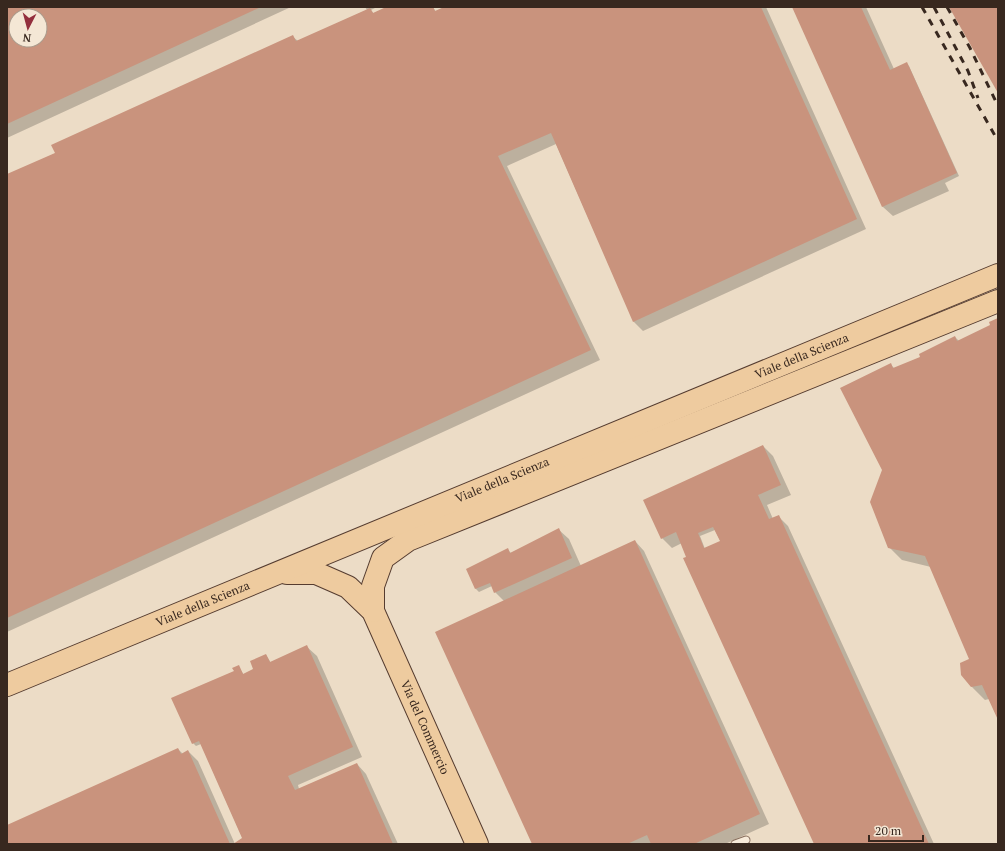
<svg xmlns="http://www.w3.org/2000/svg" width="1005" height="851" viewBox="0 0 1005 851" font-family="'PT Serif',serif">
	<rect width="100%" height="100%" fill="#ecdcc6"/>
	<g fill="#0003" fill-rule="evenodd">
		<path d="M 7,7 L 291,7 L 7,138 ZM 16,16 L 40,16 L 40,40 L 16,40 Z"/>
		<polygon points="365,7 377,7 371,10 374,14 388,7 433,7 436,12 446,7 766,7 866,229 643,331 634,322 556,144 507,166 600,360 7,632 7,176 56,153 293,37 298,41 367,10"/>
		<polygon points="793,7 866,7 894,69 906,64 909,66 959,176 945,183 949,191 893,216 883,207"/>
		<polygon points="998,319 998,718 989,699 985,700 972,687 971,659 931,567 902,560 889,547 883,470 891,365 895,369 921,357 955,337 959,341 992,325"/>
		<path d="M 763,446 L 773,456 L 791,495 L 767,505 L 773,519 L 778,516 L 788,526 L 934,844 L 815,844 L 682,543 L 672,548 L 662,538 ZM 715,530 L 721,542 L 705,549 L 700,536 Z"/>
		<polygon points="559,530 569,539 581,566 635,541 644,551 769,824 725,844 533,844 504,601 495,592 492,586 479,592 476,589 468,570 508,550 511,553"/>
		<polygon points="307,647 317,656 362,757 298,785 299,789 357,764 366,774 398,844 235,844 243,839 201,744 196,746 193,743 238,666 244,675 255,670 266,655 271,663"/>
		<polygon points="178,749 183,754 188,751 198,761 235,844 7,844 7,826"/>
	</g>
	<g fill="#c9937d" fill-rule="evenodd">
		<path d="M 7,7 L 261,7 L 7,124 ZM 16,16 L 40,16 L 40,40 L 16,40 Z"/>
		<polygon points="386,7 433,7 435,11 444,7 761,7 857,219 633,322 551,133 498,156 591,350 7,618 7,174 55,153 51,145 293,35 296,41 370,8 373,13"/>
		<polygon points="792,7 861,7 890,70 907,62 957,173 882,207"/>
		<polygon points="949,7 998,7 998,93 986,72"/>
		<polygon points="998,318 998,720 982,685 971,687 961,675 960,663 969,659 925,556 888,548 870,502 882,470 840,388 891,363 893,368 920,357 919,354 955,336 957,341 990,325 989,322"/>
		<path d="M 763,445 L 781,485 L 758,495 L 769,519 L 779,515 L 929,844 L 814,844 L 683,558 L 686,557 L 676,532 L 661,539 L 643,500 ZM 713,527 L 720,541 L 704,548 L 698,533 Z"/>
		<polygon points="559,528 572,558 494,593 490,583 475,589 466,569 508,548 510,553"/>
		<polygon points="635,540 760,814 694,844 651,844 647,835 627,844 532,844 435,632"/>
		<polygon points="307,645 353,747 288,776 295,790 357,763 393,844 233,844 242,838 199,741 192,744 171,698 234,671 232,668 239,665 243,674 253,669 250,661 266,654 270,662"/>
		<polygon points="178,748 181,754 188,750 230,844 7,844 7,825"/>
	</g>
	<g fill="none" stroke-linecap="round" stroke-linejoin="round">
		<defs>
			<polyline id="service" points="735,844 746,840"/>
			<g id="primary">
				<path id="s1" d="M 287,573 L 316,573 L 348,587 L 373,611 L 477,844"/>
				<polyline points="373,611 373,586 383,558 408,540 998,301"/>
				<path id="s2" d="M 7,685 L 998,275"/>
			</g>
		</defs>
		<use href="#service" stroke="#876d5c" stroke-width="9"/>
		<use href="#primary" stroke="#553c30" stroke-width="24"/>
		<use href="#service" stroke="#f7ead9" stroke-width="7"/>
		<use href="#primary" stroke="#eecb9f" stroke-width="22"/>
		<g stroke="#38281f" stroke-width="3" stroke-dasharray="7 7" stroke-linecap="butt">
			<polyline points="922,7 998,141"/>
			<polyline points="934,7 968,71 978,98"/>
			<polyline points="947,7 970,48 998,106"/>
		</g>
	</g>
	<g text-anchor="middle" stroke-width="3" stroke-linejoin="round" paint-order="stroke">
		<g font-size="12" fill="#38281f" stroke="#f4e7d5">
			<text dy="4" stroke="none"><textPath href="#s2" startOffset="860">Viale della Scienza</textPath></text>
			<text dy="4" stroke="none"><textPath href="#s2" startOffset="536">Viale della Scienza</textPath></text>
			<text dy="4" stroke="none"><textPath href="#s2" startOffset="212">Viale della Scienza</textPath></text>
			<text dy="4" stroke="none"><textPath href="#s1" startOffset="226">Via del Commercio</textPath></text>
		</g>
	</g>
	<rect width="1005" height="851" fill="none" stroke="#38281f" stroke-width="16"/>
	<g transform="translate(28 28) rotate(186)"><circle r="19" fill="#f4e7d5" stroke="#a99b8c"/>
	<path d="M0-3L7 15L0 10L-7 15Z" fill="#932f3d"/>
	<text y="-6" font-size="11" font-weight="bold" text-anchor="middle" fill="#38281f">N</text>
	</g>
	<path d="M869 835v6h54v-6" fill="none" stroke="#38281f" stroke-width="2"/>
	<text x="875" y="835" font-size="12" fill="#38281f" stroke="#f4e7d5" stroke-width="3" paint-order="stroke">20 m</text>
</svg>
